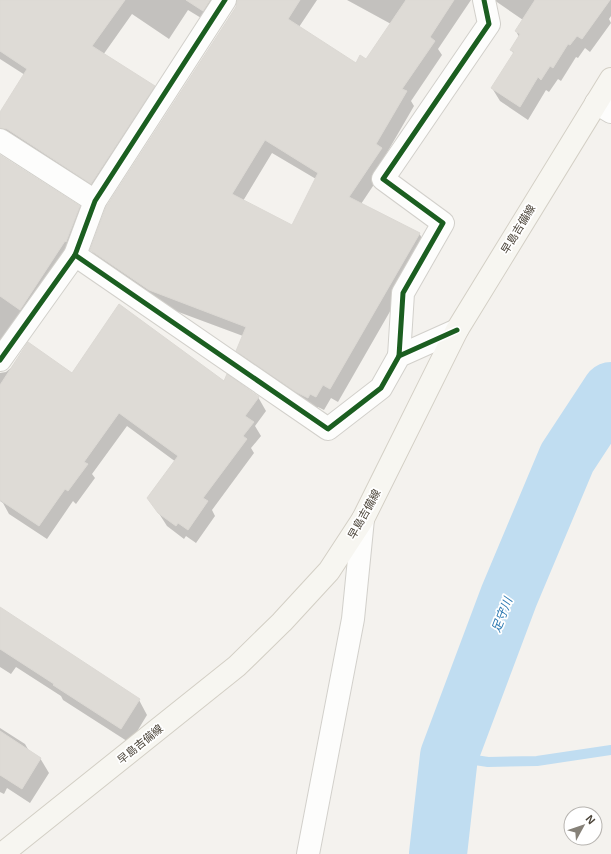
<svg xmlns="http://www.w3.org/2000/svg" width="611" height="854" viewBox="0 0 611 854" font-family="Helvetica,'Noto Sans JP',sans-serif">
	<rect width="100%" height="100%" fill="#f4f2ee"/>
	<g fill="#0003" fill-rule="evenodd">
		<path d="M 0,0 L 317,0 L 299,27 L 356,65 L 366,60 L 391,24 L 347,0 L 471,0 L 438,49 L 442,55 L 411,101 L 414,106 L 385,156 L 389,162 L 361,204 L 419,233 L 427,247 L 338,402 L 331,398 L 324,410 L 318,407 L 316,411 L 245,364 L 238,351 L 243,336 L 157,304 L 99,264 L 91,250 L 236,7 L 238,2 L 234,1 L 211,24 L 188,10 L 169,39 L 132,14 L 103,55 L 154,87 L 162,100 L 99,197 L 0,144 L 0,114 L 25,75 L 0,59 ZM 272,153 L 316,179 L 292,226 L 243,201 Z"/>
		<polygon points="494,0 611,0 611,16 609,19 611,23 590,52 585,48 578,58 576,57 561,81 558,79 549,92 546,90 528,120 500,101 492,88 514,54 511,50 519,37 516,31 523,20"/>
		<polygon points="0,156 79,207 87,220 0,363"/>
		<polygon points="28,344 72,374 225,382 258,397 266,411 255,426 261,436 251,448 254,453 212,510 215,516 196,543 186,536 184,539 167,526 149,498 176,462 127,426 92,474 95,478 76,504 73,501 47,539 9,514 3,503 0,501 0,373 6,372 11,368"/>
		<polygon points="0,609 139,700 147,715 130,743 63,700 61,696 16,667 11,674 0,667"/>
		<polygon points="0,728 25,744 29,751 40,758 49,773 30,803 7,788 4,794 0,792"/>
	</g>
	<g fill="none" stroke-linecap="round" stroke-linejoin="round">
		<polyline stroke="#c0ddf1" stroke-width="10" points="449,756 488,762 537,761 611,750"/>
		<polyline stroke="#c0ddf1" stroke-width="58" points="438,854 449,756 509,596 567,458 611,391"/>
	</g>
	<g fill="#dedbd6" stroke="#dcd9d4" fill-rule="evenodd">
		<polygon points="0,0 125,0 92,46 155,86 91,184 7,129 0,128 0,112 27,69 0,51"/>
		<polygon points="186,0 210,0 203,11"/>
		<path d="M 237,0 L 300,0 L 288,19 L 356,63 L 360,55 L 366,59 L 406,0 L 454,0 L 430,37 L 435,41 L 402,89 L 407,91 L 376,144 L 382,148 L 349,197 L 420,233 L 330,389 L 323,385 L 316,397 L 310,394 L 308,398 L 296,392 L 236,351 L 246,327 L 149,290 L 90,250 L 106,207 L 236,7 ZM 265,140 L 318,173 L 292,225 L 232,194 Z"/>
		<polygon points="535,0 610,0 582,39 577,36 570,45 568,44 553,68 550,66 541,80 538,77 520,107 491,88 514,52 510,50 520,34 515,31"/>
		<polygon points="0,155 80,206 66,242 65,241 20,310 0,296"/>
		<polygon points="119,304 224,381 227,374 259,397 245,416 254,422 243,436 247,439 203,498 208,501 188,530 178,523 176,526 158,513 147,498 178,456 119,413 84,462 88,464 68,491 65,489 39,526 0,500 0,385 28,342 72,373"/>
		<polygon points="0,607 140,699 121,729 53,685 54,684 0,649"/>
		<polygon points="0,731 41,758 22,789 0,775"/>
	</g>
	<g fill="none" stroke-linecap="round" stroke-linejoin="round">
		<defs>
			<g id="street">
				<polyline points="596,103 611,112"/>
				<polyline points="0,140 95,201"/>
				<polyline points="75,255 328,429 381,388 399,356 457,330"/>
				<polyline points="399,356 403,293 443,223 383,179 489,24 484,0"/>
				<polyline points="0,360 75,255 95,201 225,0"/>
				<polyline points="308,854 353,619 363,519"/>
			</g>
			<polyline id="secondary" points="2,854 237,666 282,622 329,571 363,519 457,330 611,79"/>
		</defs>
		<use href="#street" stroke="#d2d0cb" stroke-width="24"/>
		<use href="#secondary" stroke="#d3cfc5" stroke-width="24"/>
		<use href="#street" stroke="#fdfdfc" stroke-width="22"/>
		<use href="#secondary" stroke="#f7f6f1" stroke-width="22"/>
		<defs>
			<g id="cycleway">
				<polyline points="75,255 328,429 381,388 399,356 457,330"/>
				<polyline points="399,356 403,293 443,223 383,179 489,24 484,0"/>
				<polyline points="0,360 75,255 95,201 225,0"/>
			</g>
		</defs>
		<use href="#cycleway" stroke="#fff" stroke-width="8"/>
		<use href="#cycleway" stroke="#1b5e20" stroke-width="5"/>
	</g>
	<g text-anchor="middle" stroke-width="3.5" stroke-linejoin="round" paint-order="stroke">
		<g font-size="11" fill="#4b4439" stroke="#fff">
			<text transform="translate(518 229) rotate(-59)" y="4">早島吉備線</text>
			<text transform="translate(364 514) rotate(-61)" y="4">早島吉備線</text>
			<text transform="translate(140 744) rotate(-39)" y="4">早島吉備線</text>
		</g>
		<g font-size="12" font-style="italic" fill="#2e7ab2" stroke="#fff">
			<text transform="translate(502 615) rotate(-69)" y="4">足守川</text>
		</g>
	</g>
	<g transform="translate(583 826) rotate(50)"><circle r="19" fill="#ffffff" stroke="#b7b4b0"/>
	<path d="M0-3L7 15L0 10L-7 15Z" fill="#868178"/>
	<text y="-6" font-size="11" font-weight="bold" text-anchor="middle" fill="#4b4439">N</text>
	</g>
</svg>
